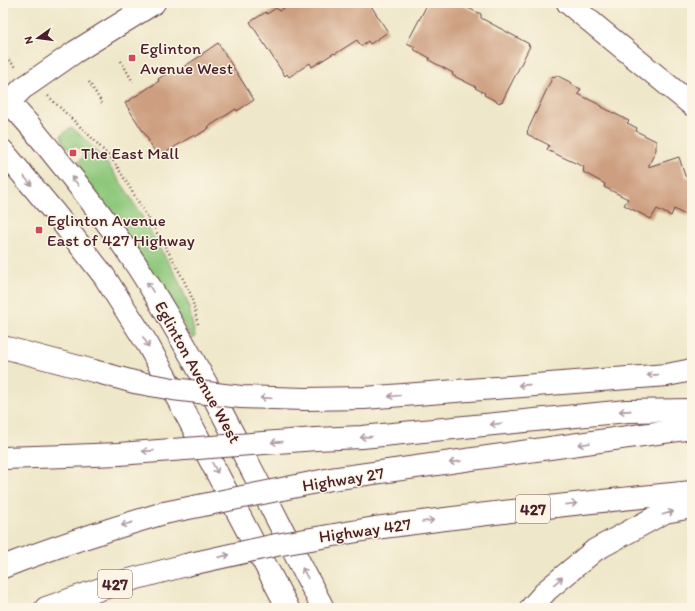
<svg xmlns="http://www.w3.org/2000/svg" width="695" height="611" viewBox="0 0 695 611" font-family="Itim,sans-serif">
	<rect width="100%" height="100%" fill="#fcf5e5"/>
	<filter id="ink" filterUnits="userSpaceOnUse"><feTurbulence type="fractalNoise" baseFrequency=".025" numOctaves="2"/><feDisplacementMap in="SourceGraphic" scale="8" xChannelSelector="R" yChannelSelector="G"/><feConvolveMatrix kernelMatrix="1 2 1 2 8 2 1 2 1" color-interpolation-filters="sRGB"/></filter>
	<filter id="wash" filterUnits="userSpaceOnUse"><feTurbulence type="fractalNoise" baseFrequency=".012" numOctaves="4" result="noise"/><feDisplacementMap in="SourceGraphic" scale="16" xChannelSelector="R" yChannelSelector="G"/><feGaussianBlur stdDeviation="0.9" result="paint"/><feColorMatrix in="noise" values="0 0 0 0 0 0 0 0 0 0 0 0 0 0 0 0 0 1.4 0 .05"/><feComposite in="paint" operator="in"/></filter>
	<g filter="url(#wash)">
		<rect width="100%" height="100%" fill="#efe7c9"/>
		<polygon fill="#8ec77c" stroke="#6c7354" points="72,127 96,150 112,170 128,193 163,253 178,279 188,303 195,336 194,338 193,339 77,168 81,165 78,162 84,156 76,145 69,150 63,142 61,135"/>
		<g id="blocks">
			<g fill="#cd9f80">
				<polygon points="292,3 369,3 388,32 370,44 368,41 361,46 357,40 335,54 334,53 312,67 310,63 289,77 287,74 285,76 250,22 266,12 267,14 276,8 279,11"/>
				<polygon points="428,3 457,3 481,14 481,18 529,44 528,45 530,46 502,102 501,101 500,103 484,95 485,93 475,88 476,87 452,75 453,73 429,60 430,58 413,49 415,47 407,43"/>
				<polygon points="218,43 254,100 237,111 236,109 208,127 209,128 195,137 194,135 160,156 160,155 158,156 148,141 149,141 125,103 159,81 158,79 172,70 174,73 202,55 202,54"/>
				<polygon points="556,75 572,83 571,85 581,89 578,94 602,106 602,107 629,121 627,123 637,128 636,131 656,141 656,150 648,167 679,157 685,176 692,179 692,206 687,216 674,209 671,216 657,209 651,219 624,205 628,199 604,187 605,184 583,172 584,170 583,170 584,167 547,150 549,145 527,134 528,132 527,132 553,76 556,77"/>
			</g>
		</g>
	</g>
	<g filter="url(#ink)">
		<use href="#blocks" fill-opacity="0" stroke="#633d43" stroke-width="1"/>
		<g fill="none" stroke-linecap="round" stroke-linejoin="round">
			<defs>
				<g id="major">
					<polyline points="568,3 692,105"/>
					<path d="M 3,97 C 26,118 47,147 67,171 C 92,202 117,235 139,269 C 208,377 263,494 323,608"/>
					<polyline points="3,108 23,88 32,82 75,52 154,3"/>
					<polyline points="3,151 54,212 104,276 148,345 188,418 288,608"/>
				</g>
				<g id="highway">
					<polyline points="3,347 94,371"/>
					<polyline points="305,399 364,398 667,375 692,370"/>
					<polyline points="316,439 362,437 627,411 692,410"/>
					<polyline points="3,458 67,456 119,454"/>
					<polyline points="331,479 692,428"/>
					<path d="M 375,528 C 480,514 586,502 692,492"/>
					<path d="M 3,567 C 56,546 110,529 164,513"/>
					<polyline points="46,608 118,583 186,565"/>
					<polyline points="531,608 547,590 595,550 665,512 692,507"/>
				</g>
			</defs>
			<use href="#major" stroke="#633d43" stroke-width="24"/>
			<use href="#highway" stroke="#633d43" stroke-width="24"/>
			<g stroke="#633d43" stroke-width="2.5" stroke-dasharray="1 3" stroke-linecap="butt">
				<polyline points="3,55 16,67"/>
				<polyline points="121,61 133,82"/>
				<polyline points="89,82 102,103"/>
				<polyline points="48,96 94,140 115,163 175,263 191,295 198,324"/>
			</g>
			<use href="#major" stroke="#fff" stroke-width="22"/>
			<use href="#highway" stroke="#fff" stroke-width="22"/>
			<defs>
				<g id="highway-bridge">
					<polyline points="94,371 134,382 173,389 241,397 305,399"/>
					<polyline points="119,454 316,439"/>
					<polyline points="164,513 331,479"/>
					<polyline points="186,565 276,545 375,528"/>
				</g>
			</defs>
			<use href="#highway-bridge" stroke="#633d43" stroke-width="24" stroke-linecap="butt"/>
			<use href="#highway-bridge" stroke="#fff" stroke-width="22"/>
		</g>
		<defs><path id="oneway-shaft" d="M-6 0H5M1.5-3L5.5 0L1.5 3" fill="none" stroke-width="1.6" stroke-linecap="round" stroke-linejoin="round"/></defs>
		<g stroke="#ae9aa0">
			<use href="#oneway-shaft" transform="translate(28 181) rotate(50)"/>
			<use href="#oneway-shaft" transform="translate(75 181) rotate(-129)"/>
			<use href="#oneway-shaft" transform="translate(150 287) rotate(-122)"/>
			<use href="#oneway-shaft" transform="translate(146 342) rotate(58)"/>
			<use href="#oneway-shaft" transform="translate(653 375) rotate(176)"/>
			<use href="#oneway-shaft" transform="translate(524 385) rotate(176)"/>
			<use href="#oneway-shaft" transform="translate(394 396) rotate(175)"/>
			<use href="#oneway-shaft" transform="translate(266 398) rotate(-178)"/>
			<use href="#oneway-shaft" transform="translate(625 411) rotate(176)"/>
			<use href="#oneway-shaft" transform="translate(496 424) rotate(174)"/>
			<use href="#oneway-shaft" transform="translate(366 437) rotate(175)"/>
			<use href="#oneway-shaft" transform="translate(277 442) rotate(176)"/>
			<use href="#oneway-shaft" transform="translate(584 444) rotate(172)"/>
			<use href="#oneway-shaft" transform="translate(148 451) rotate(176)"/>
			<use href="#oneway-shaft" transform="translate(455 462) rotate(172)"/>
			<use href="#oneway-shaft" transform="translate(215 468) rotate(62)"/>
			<use href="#oneway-shaft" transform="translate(571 504) rotate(-6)"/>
			<use href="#oneway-shaft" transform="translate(668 513) rotate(-16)"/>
			<use href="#oneway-shaft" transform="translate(428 521) rotate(-8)"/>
			<use href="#oneway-shaft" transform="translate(127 524) rotate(163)"/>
			<use href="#oneway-shaft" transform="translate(224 556) rotate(-13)"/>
			<use href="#oneway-shaft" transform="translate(305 573) rotate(-118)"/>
			<use href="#oneway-shaft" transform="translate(558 581) rotate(-41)"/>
		</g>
	</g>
	<g fill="#d1495b" stroke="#fcf5e5" stroke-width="1.5">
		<rect x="128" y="54" width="8" height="8" rx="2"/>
		<rect x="69" y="149" width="8" height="8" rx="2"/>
		<rect x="35" y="226" width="8" height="8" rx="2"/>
	</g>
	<g text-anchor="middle" stroke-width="3" stroke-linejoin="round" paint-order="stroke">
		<g fill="#fcf5e5" stroke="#7f5f63" stroke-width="1">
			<rect x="516" y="495" width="34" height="28" rx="3"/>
			<rect x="98" y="570" width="34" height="28" rx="3"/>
		</g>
		<g font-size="16" font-weight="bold" fill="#4a1f2b">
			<text x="533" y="515">427</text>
			<text x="115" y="590">427</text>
		</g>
		<g font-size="17" fill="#4a1f2b" stroke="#fcf5e5" text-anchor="start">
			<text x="140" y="54">Eglinton<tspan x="140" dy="20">Avenue West</tspan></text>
			<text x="81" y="159">The East Mall</text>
			<text x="47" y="226">Eglinton Avenue<tspan x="47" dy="20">East of 427 Highway</tspan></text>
		</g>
		<g font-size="17" fill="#4a1f2b" stroke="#fcf5e5">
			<text transform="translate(198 372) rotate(61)" y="6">Eglinton Avenue West</text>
			<text transform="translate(343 479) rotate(-9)" y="6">Highway 27</text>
			<text transform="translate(365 530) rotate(-8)" y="6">Highway 427</text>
		</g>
	</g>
	<rect width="695" height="611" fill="none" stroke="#fcf5e5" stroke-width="16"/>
	<g transform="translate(38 38) rotate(256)" stroke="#fcf5e5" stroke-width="3" paint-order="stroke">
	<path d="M0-3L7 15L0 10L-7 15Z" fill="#4a1f2b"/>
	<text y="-6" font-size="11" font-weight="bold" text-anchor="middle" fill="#4a1f2b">N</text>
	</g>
</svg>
